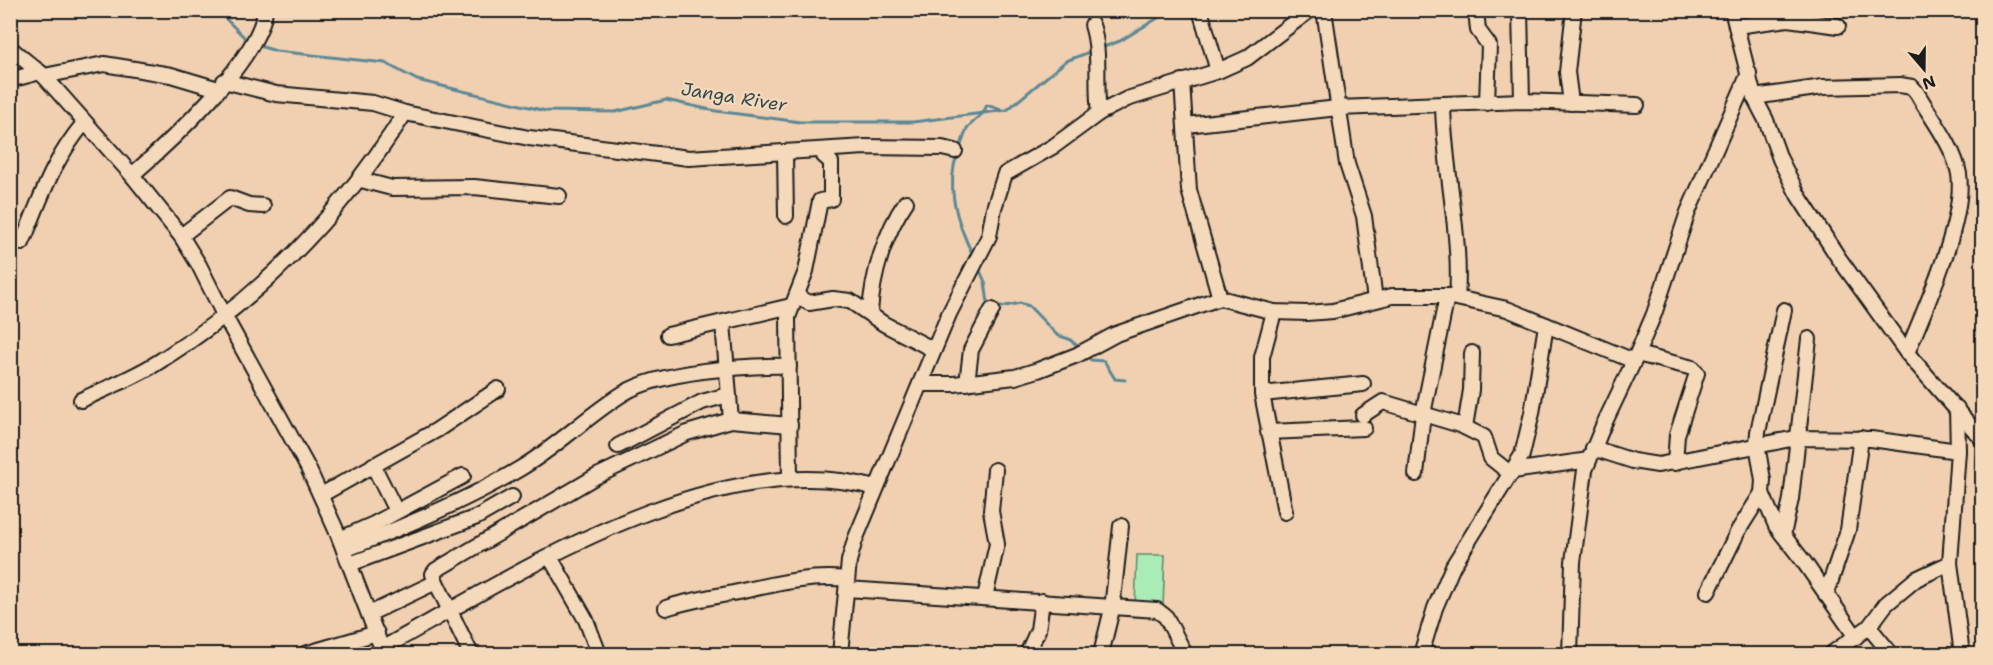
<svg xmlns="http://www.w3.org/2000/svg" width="1993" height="665" viewBox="0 0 1993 665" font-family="'Shantell Sans',sans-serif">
	<rect width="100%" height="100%" fill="#f0d0b1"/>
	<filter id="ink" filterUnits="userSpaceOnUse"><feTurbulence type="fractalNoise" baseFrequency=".0167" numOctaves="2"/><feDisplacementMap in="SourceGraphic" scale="12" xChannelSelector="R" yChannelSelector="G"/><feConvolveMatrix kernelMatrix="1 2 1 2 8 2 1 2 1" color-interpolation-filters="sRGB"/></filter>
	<g filter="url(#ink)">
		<polygon fill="#a9ecb6" stroke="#628469" stroke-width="1.5" points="1137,555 1165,555 1163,607 1135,606"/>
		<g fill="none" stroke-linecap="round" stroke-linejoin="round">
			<g stroke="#5b8895" stroke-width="3">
				<polyline points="212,10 224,17 249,42"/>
				<polyline points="256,45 276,51 385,63 417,80 546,111 615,112 666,100 716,111 800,122 913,122 1007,110 1066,61 1092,51"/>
				<polyline points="1101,48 1120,41 1171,10"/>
				<polyline points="960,148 967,128 983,113 987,105 1001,110"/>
				<path d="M 957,155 C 945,189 958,226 974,257"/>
				<polyline points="978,266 985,282 988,303 996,308 1020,303 1029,306 1057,335 1069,339 1081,349"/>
				<polyline points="1085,354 1091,360 1104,361 1115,379 1125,380"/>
				<polyline points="1980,441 1975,466 1982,482"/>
			</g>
			<defs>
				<g id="minor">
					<polyline points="1200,10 1218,71"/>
					<polyline points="1324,10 1347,164 1364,216 1375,300"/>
					<polyline points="1476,10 1478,30 1489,45 1487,103"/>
					<polyline points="1520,10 1522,101"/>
					<polyline points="1732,10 1754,97 1766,120 1780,159 1798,195 1838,257 1907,353 1982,439"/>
					<path d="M 1092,25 C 1101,53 1095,83 1099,113"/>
					<polyline points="1736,26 1788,19 1838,26"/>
					<polyline points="10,48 44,76 132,175 181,236 199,265 224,315 308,468 337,532 384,654"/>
					<polyline points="44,76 104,64 171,75 218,89"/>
					<polyline points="10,80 40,72"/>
					<polyline points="224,81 276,94 373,103 405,113 529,138 689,158 865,147 942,148 955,151"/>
					<polyline points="1182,81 1189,190 1220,298"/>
					<path d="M 1754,97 L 1823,87 L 1900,85 L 1912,87 L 1917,93 C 1931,118 1954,146 1959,174 C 1966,220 1925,308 1907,353"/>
					<polyline points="1571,103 1567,72 1574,10"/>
					<path d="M 1443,105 C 1444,168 1462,237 1457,298"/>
					<polyline points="1186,125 1338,108 1522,101 1637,105"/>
					<polyline points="785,153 786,216"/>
					<path d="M 132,175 C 169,143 260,59 265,10"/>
					<polyline points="361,180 392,188 474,187 559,196"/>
					<polyline points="181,236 230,198 249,205 263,206"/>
					<path d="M 22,243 C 42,196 51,163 84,123"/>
					<polyline points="798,296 809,303 833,299 850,301 884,324 934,350"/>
					<polyline points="1274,312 1262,357 1262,394 1285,512"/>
					<path d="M 870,313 C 872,276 885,232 906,202"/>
					<polyline points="723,323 731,420"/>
					<polyline points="668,335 791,306"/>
					<polyline points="1637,354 1693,368 1697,373 1677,435 1675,463"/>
					<polyline points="967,383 971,350 992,310"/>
					<polyline points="920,384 954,384 1015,377 1038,370 1077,355 1116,334 1220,298 1274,312 1307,313 1333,311 1392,296 1447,296 1507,309 1634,361"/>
					<polyline points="1262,394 1363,384"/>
					<path d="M 81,400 C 109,387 138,376 163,359 C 263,296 342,212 405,113"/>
					<polyline points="1363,415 1383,402 1460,425 1484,437 1491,458 1511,474"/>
					<polyline points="1465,427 1471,390 1472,353"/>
					<polyline points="1268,432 1364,428"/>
					<polyline points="618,446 702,402 728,395"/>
					<polyline points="1593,448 1633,461 1658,465 1796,438 1871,439 1958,451"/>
					<polyline points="373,465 396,511"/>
					<polyline points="1513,471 1589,460"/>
					<polyline points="1416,474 1423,414 1447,296"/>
					<polyline points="790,479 788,317 806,271 820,201 831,199 831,162 824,156 824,151"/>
					<polyline points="1762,493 1776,526 1804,562 1856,637"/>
					<polyline points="321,495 437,430 498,389"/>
					<polyline points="1783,535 1791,499 1809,339"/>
					<polyline points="340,539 374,524 463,476"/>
					<path d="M 344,550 C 404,527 466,501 521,468 C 558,446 588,415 624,393 C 661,371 746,365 789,366"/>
					<polyline points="550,557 586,620 599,654"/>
					<polyline points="1950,563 1962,654"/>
					<polyline points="350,564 477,517 512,497"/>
					<polyline points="847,589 1157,610 1166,617 1185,654"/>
					<polyline points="1708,592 1738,531 1762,493 1763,480 1757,444 1758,432 1784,310"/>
					<polyline points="1826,595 1848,530 1861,438"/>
					<polyline points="985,597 997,544 991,511 995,470"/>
					<path d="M 666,608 C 690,600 714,597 738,592 C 775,584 810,575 847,579"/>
					<polyline points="369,614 436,582"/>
					<polyline points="1869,627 1891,654"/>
					<path d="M 383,648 C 517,574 717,443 876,488"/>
					<polyline points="305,654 377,633"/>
					<polyline points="471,654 436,582 433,574 436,570 595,477 687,433 731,420 790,425"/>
					<polyline points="840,654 849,561 855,540 949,314 989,236 994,208 1005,174 1054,146 1099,113 1127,99 1218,71 1247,58 1310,10"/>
					<polyline points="1027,654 1038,630 1042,601"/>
					<polyline points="1101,654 1112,609 1121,526"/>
					<polyline points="1421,654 1435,608 1453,566 1522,455 1532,413 1546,325"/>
					<polyline points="1570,654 1573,562 1585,470 1603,426 1634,361 1654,314 1688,212 1749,73"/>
					<polyline points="1831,654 1869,627 1886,604 1916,579 1950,563 1958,451 1957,408"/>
				</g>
			</defs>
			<use href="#minor" stroke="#1c1c1c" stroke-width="18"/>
			<use href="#minor" stroke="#f4d9bb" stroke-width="14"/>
		</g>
	</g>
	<g text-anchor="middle" stroke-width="4.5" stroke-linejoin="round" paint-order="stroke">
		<g font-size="18" font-style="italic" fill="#36494e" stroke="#f4d9bb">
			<text transform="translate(734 97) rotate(9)" y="6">Janga River</text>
		</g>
	</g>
	<rect width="1993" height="665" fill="none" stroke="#f4d9bb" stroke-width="36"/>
	<rect x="18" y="18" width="1957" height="629" fill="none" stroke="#1c1c1c" stroke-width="2" filter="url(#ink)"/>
	<g transform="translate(1924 69) rotate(160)" stroke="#f4d9bb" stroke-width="4.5" paint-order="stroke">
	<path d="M0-4.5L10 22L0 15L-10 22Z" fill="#1c1c1c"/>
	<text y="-9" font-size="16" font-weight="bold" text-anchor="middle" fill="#1c1c1c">N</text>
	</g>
</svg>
